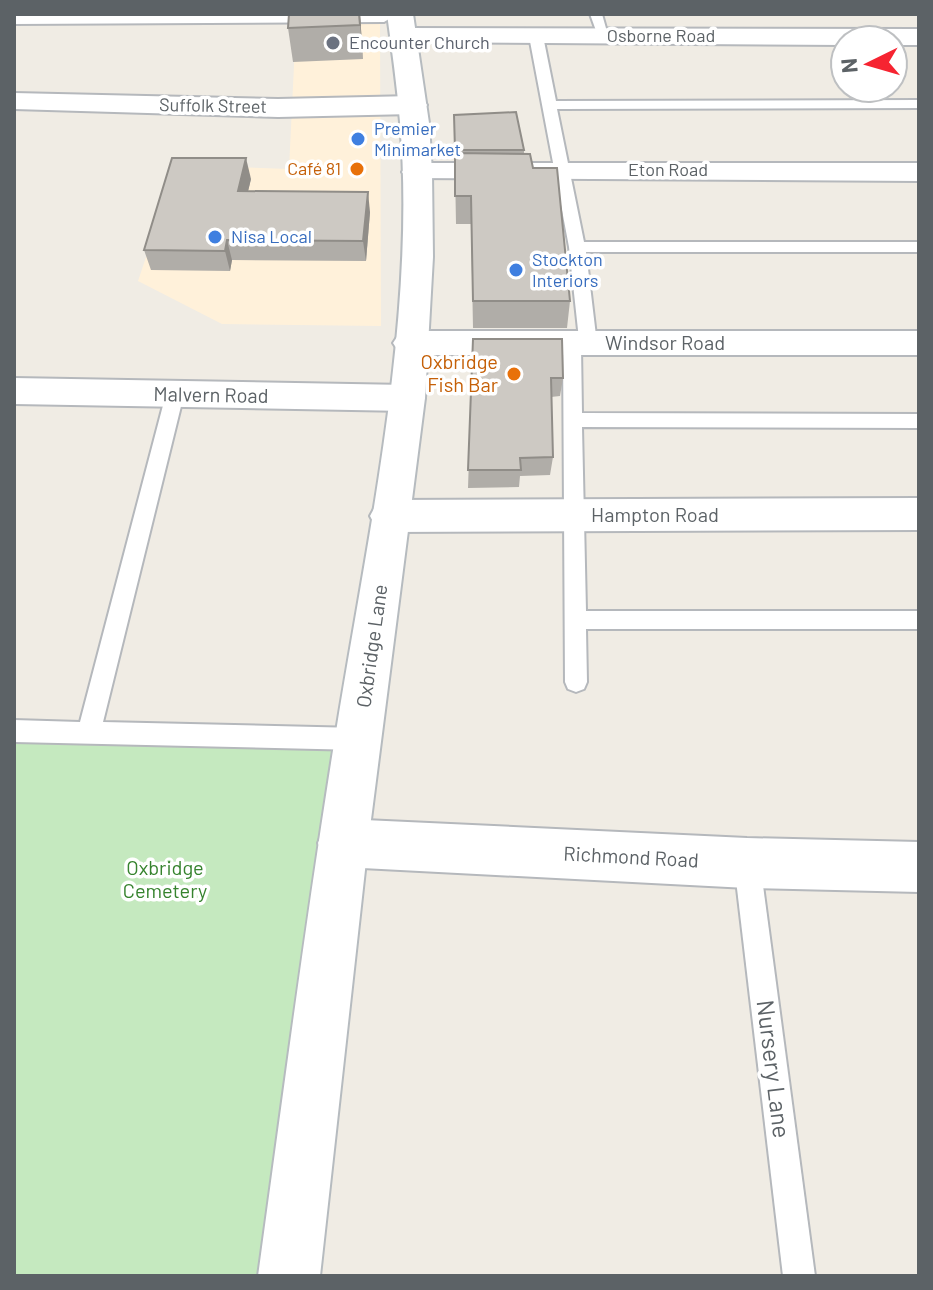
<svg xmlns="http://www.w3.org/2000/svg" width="933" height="1290" viewBox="0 0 933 1290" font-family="Barlow,sans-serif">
	<rect width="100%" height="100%" fill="#f0ece4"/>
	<polygon fill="#fff1da" points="380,20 381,326 222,324 138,281 177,165 289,169 296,24"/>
	<polygon fill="#c5e9bf" points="14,722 338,728 266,1276 14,1276"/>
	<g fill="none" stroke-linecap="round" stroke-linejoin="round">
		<defs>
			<g id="lane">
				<polygon points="590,14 602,14 609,39 599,39"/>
				<polygon points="536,32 543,36 556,101 919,100 919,108 557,109 584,242 919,242 919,252 586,252 597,344 588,350 581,347 582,413 919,414 919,428 582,427 586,611 919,611 919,629 586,629 587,682 584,689 576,692 568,689 565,682 563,343 572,337 579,339 569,247 529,36"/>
				<polygon points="175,387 184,394 103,722 359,728 367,731 371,739 367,747 359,750 14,742 14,720 80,722 166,394"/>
				<polygon points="747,851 756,854 760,863 815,1276 783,1276 734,863 738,854"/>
			</g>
			<g id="street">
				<polygon points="14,14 397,14 384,22 14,24"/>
				<polygon points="404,28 919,29 919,45 893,45 893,40 845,40 845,45 395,42 391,36 395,30"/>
				<polygon points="14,93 278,99 413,96 423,99 427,105 423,111 413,114 278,117 14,109"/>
				<polygon points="417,163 919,163 919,181 406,178 402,172 406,166"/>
				<polygon points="411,331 919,331 919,355 411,355 399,352 393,343 399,334"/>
				<polygon points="14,378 407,385 420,389 425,398 420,407 407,411 14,404"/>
				<polygon points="919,498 919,530 390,532 376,527 370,516 376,505 390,500"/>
				<polygon points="343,819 747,838 919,842 919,892 747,888 343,867 325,860 318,843 325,826"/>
			</g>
			<path id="secondary" d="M 387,14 L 413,14 L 429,123 L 432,172 L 433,257 L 425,398 L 368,843 L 320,1276 L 258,1276 C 283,1096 306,917 335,738 C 366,543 417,318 400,122 C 397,86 392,50 387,14 Z"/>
		</defs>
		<use href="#lane" stroke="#b5b8bc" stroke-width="4"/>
		<use href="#street" stroke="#b5b8bc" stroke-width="4"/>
		<use href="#secondary" stroke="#b6bbbf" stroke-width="4"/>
		<use href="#lane" fill="#fff" fill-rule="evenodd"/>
		<use href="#street" fill="#fff" fill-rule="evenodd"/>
		<use href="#secondary" fill="#fff" fill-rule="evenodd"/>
	</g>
	<g fill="#b0ada8">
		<polygon points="360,14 363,59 293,62 288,28"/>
		<polygon points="454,115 524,150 524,154 533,168 570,301 567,328 473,328 471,224 456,224"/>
		<polygon points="251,179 248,191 370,212 366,261 232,260 230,271 151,270 144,250"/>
		<polygon points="473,339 563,378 560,396 551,397 553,457 550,475 520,476 519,487 468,488"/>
	</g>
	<g fill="#908d88">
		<polygon points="359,14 360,14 363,59"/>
		<polygon points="246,158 251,179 243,212 238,191"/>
		<polygon points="368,192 370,212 366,261 363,241"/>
		<polygon points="227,240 232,260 230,271 225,251"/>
	</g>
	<g fill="#cdc9c3" stroke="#908d88" stroke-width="2">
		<polygon points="289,14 359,14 360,25 288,28"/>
		<polygon points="516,112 524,150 455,150 454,115"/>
		<polygon points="455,153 530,154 533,168 557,168 570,301 473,301 471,196 455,196"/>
		<polygon points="172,158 246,158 238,191 368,192 363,241 227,240 225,251 144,250"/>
		<polygon points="473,339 562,339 563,378 551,378 553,457 520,458 521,470 468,470"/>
	</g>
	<circle fill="#6b7280" stroke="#fff" stroke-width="3" cx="333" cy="43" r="8"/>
	<g fill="#3f7fe0" stroke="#fff" stroke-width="3">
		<circle cx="358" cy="139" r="8"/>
		<circle cx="215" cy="237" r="8"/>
		<circle cx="516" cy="270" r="8"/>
	</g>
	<g fill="#e8710a" stroke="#fff" stroke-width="3">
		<circle cx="357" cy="169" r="8"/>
		<circle cx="514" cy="374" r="8"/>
	</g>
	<g text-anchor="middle" stroke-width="7" stroke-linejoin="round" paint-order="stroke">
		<g font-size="18" fill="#5c6266" stroke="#fff">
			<text x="661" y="42">Osborne Road</text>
			<text transform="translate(213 106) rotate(1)" y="6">Suffolk Street</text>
			<text x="668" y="176">Eton Road</text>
		</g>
		<g font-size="18" fill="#5b616d" stroke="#fff" text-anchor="start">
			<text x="349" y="49">Encounter Church</text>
		</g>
		<g font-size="18" fill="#366cbe" stroke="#fff" text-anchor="start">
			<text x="374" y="135">Premier<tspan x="374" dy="21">Minimarket</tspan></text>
			<text x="231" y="243">Nisa Local</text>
			<text x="532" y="266">Stockton<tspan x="532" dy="21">Interiors</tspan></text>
		</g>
		<g font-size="18" fill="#c56008" stroke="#fff" text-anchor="end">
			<text x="341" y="175">Café 81</text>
		</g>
		<g font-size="20" fill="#5c6266" stroke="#fff">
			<text x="665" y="350">Windsor Road</text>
			<text transform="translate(211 395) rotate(1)" y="7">Malvern Road</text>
			<text x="655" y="522">Hampton Road</text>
			<text transform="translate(372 646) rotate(-82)" y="7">Oxbridge Lane</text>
			<text transform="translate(631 857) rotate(3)" y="7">Richmond Road</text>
		</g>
		<g font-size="20" fill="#c56008" stroke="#fff" text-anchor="end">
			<text x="498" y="369">Oxbridge<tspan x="498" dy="23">Fish Bar</tspan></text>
		</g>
		<g font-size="20" fill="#36832e" stroke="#fff">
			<text x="165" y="875">Oxbridge<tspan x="165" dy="23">Cemetery</tspan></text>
		</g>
		<g font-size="24" fill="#5c6266" stroke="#fff">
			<text transform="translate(773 1069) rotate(83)" y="8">Nursery Lane</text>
		</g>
	</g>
	<rect width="933" height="1290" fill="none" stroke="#5c6266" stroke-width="32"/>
	<g transform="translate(869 64) rotate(265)"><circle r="38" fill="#ffffff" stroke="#bec0c2" stroke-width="2"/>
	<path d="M0-6L14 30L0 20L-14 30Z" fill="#f62431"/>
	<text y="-12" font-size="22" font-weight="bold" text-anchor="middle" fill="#5c6266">N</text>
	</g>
</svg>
